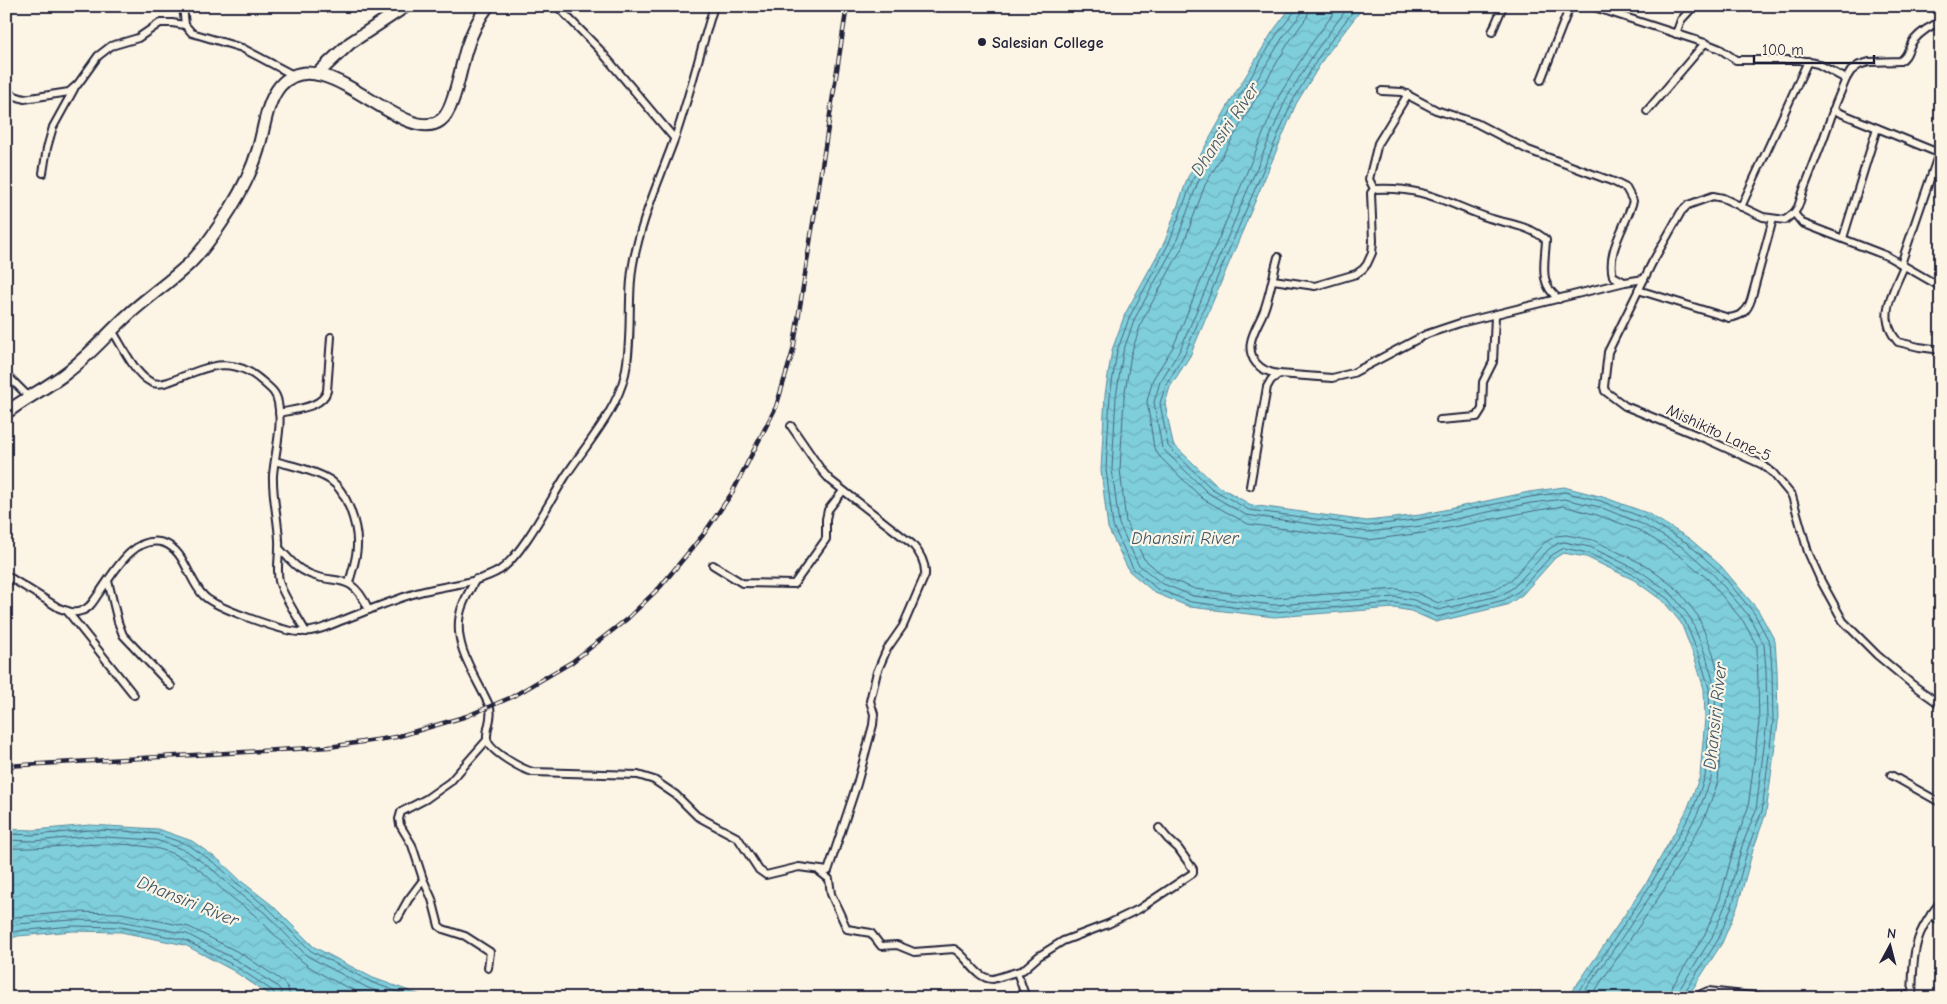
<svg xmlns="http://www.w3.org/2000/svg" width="1947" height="1004" viewBox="0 0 1947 1004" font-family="'Comic Neue',sans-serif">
	<defs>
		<pattern id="water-waves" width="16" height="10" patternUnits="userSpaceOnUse" patternTransform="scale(1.25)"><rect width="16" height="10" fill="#7fcedc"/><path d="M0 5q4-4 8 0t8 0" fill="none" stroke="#6db1be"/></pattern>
	</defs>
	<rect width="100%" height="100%" fill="#fcf5e5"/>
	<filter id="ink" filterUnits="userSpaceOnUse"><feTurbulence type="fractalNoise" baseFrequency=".02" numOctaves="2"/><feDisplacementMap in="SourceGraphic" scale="10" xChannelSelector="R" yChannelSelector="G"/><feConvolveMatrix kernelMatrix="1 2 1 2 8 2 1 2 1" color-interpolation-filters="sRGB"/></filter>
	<g filter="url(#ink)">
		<g fill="url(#water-waves)" stroke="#5a899c">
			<polygon points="1292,6 1364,6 1324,58 1296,104 1190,356 1170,387 1165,404 1173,444 1215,484 1251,505 1367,521 1420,515 1529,492 1564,487 1603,497 1647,513 1690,539 1721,566 1758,610 1775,641 1777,670 1778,723 1766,813 1753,850 1738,905 1722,943 1687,998 1566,998 1581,979 1647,882 1687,810 1700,776 1705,718 1704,689 1695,659 1681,623 1664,602 1634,580 1586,557 1563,553 1555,558 1522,595 1507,605 1436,622 1411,611 1394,608 1274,617 1190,607 1155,593 1129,571 1108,528 1101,470 1105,395 1112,350 1125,314 1165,241 1188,177 1233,97 1273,31"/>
			<polygon points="90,825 158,829 192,841 220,861 241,881 272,905 314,947 373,978 429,998 274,998 232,970 185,945 121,932 73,931 18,936 6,940 6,829 34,830"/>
		</g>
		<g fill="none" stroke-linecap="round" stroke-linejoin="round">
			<g stroke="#47677b" stroke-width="1">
				<polyline points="1296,6 1295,11 1277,34 1237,100 1193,179 1169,243 1130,316 1117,351 1110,396 1106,469 1113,526 1133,568 1157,589 1191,602 1274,612 1395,603 1412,606 1437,617 1504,600 1519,591 1552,555 1564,548 1588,553 1636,576 1668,599 1685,621 1700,658 1709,688 1710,717 1705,777 1692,812 1651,884 1586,982 1572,998"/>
				<polyline points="1302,6 1301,14 1283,37 1243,103 1198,182 1175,245 1135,318 1123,352 1116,397 1112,469 1119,524 1138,564 1161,583 1193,596 1274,605 1396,597 1414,600 1438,610 1502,595 1514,587 1549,549 1558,543 1564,542 1590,547 1640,571 1671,593 1691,619 1706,656 1715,688 1716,718 1711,779 1697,815 1656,888 1580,998"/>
				<polyline points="1310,6 1307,17 1289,42 1205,185 1182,248 1142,321 1131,354 1124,398 1120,469 1126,522 1144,559 1165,577 1195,589 1274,598 1397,589 1417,593 1438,603 1499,588 1510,581 1544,543 1556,536 1566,535 1593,540 1645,565 1677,589 1698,616 1713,653 1722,687 1723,718 1718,782 1704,819 1663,891 1590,998"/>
				<polyline points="1339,6 1309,47 1279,96 1173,347 1153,379 1147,401 1154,448 1160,457 1203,499 1248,524 1368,540 1423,533 1533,511 1563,506 1597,515 1639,530 1679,555 1708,579 1743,621 1757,646 1759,722 1748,808 1735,844 1720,899 1705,934 1672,987 1670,998"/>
				<polyline points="1349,6 1315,52 1286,99 1180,350 1160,382 1154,402 1162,448 1208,493 1246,515 1368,532 1422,526 1531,503 1564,499 1600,507 1642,524 1684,548 1713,574 1749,616 1764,645 1766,670 1767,722 1756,810 1742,846 1727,901 1712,937 1679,990 1677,998"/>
				<polyline points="1357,6 1320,55 1292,102 1185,353 1166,385 1160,403 1168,446 1211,488 1249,510 1368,526 1421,519 1530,497 1564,492 1601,501 1644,518 1687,543 1718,570 1754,613 1770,643 1772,670 1773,722 1762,811 1748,848 1733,903 1718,940 1684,993 1683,998"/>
				<polyline points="6,834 34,835 90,830 123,831 157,834 189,845 217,865 238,884 269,909 311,951 371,982 414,998"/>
				<polyline points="6,840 34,841 90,836 122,838 156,840 187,851 213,870 234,889 265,913 307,956 368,988 396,998"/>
				<path d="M 6,848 C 55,850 105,838 154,848 C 186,854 206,876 230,896 C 240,904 252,912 262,922 C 275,935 288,950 303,962 C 321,976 352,990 373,998"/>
				<polyline points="6,920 15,917 72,912 121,913 189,927 242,954 281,980 288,988 290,998"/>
				<polyline points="6,928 16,924 72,920 121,921 187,934 238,961 277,986 281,991 282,998"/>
				<polyline points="6,935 17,931 72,926 121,927 185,940 235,966 273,991 276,998"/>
			</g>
			<defs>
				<g id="street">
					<polyline points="183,6 185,25 192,33 242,48 295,76"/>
					<polyline points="557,6 599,49 674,138"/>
					<polyline points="1591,6 1705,43 1720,49 1736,60 1800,60 1818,64 1846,79"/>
					<path d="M 1941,22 C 1931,25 1920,33 1913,41 C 1908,48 1908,57 1900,61 L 1869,62 L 1859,65 L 1851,71 L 1846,79 L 1836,103 L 1823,140 L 1804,189 L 1798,207 L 1794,213 L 1785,220 L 1763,217 L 1723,198 L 1713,196 L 1688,205 L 1681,212 L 1652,263 L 1608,352 L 1604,387 L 1605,391 L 1625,406 L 1706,439 L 1763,465 L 1773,473 L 1792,496 L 1808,552 L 1821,581 L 1843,621 L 1877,655 L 1913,685 L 1941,705"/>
					<polyline points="1492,32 1503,6"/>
					<polyline points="1676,34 1681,20 1694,6"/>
					<polyline points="1541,80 1570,6"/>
					<path d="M 1382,91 L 1402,92 L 1436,110 L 1476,123 L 1528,150 L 1614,182 L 1626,188 L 1633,201 C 1627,224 1606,251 1613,276 L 1624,282"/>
					<polyline points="6,93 24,99 69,92 78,84 98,56 111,46 138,38 160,23 172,23 185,25"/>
					<polyline points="1833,110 1941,154"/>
					<polyline points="1647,111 1705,43"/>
					<polyline points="43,173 47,148 53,127 74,89"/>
					<polyline points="1374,189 1369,179 1378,143 1408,94"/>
					<polyline points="1741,207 1808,61"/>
					<polyline points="1794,213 1802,223 1887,256 1941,287"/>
					<polyline points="1843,238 1877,128"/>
					<path d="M 1278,257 C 1273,275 1270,295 1263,313 C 1256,329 1243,346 1256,363 C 1262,370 1270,373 1279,374"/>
					<polyline points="1901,264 1941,147"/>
					<path d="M 1904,266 C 1893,292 1876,317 1898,342 L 1919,347 L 1941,350"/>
					<path d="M 1273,280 L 1315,286 L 1356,274 L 1363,269 L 1367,264 L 1372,253 L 1373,241 L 1371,193 L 1374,189 C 1423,186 1446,203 1489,218 C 1508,224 1531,226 1546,240 C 1545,263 1538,284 1559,299"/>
					<path d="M 1638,290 L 1729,318 C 1741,316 1747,312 1751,300 L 1773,219"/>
					<path d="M 112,330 C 121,344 135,374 149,381 C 155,385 162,384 168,382 C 204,369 230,352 263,382 C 270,388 277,393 278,403 C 283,426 275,452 273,475 C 272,496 278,518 279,540 C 280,553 276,568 279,581 C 282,594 299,619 306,632"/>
					<polyline points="6,374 29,397"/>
					<path d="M 279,413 C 295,409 322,408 327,391 L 331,337"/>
					<polyline points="1440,420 1477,417 1482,409 1483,382 1493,362 1495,316"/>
					<path d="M 275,461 C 292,466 314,470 330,480 C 347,491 358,526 357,546 C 357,558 352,571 349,583"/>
					<polyline points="1250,486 1267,387 1271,380 1279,374 1332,378 1353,373 1427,334 1460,323 1625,282 1644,279"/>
					<path d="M 279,548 C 286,555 293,565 302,570 C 333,589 349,566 369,610"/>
					<polyline points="713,565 742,583 794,584 826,539 826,519 828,510 843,491"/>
					<path d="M 6,575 L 59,608 C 67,611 74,614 81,611 C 89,609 93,602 97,596 C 112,576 133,533 164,543 C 185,550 189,582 204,596 C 216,608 282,631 299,632 C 314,633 330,625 343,620 C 364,612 385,603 407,596 C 435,585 474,586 500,570 C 522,555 550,501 565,477 C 585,446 617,411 625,374 C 634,334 625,291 636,250 C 645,210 663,171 677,132 C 691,90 701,48 714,6"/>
					<path d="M 476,579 C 470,590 462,602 460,614 C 453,647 476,676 489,705 C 494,716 486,727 487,739 C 489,751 521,769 533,772 L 638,775 L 654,780 L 676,795 L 697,816 L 738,838 L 759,870 L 766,875 L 799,867 L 828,871 L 857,784 L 873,725 L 874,714 L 870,701 L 877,672 L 887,649 L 903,626 L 925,575 C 926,563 920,553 912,544 L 830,480 L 822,471 L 791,426"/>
					<polyline points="108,581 118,622 123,635 171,686"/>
					<polyline points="67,611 134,695"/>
					<polyline points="487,740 450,782 426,799 401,812 399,819 400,825 412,845 423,879 432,899 439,926 443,929 465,936 490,952 488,968"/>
					<polyline points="1891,775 1941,803"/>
					<path d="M 820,872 L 829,879 L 831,894 L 847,929 L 871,933 L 881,946 L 897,945 L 914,952 L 954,949 C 968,956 975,979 993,979 L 1023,970 L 1039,956 L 1063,941 L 1108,924 L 1139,909 L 1193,873 L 1193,869 L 1178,848 L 1168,839 L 1159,828"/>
					<polyline points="1931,914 1941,922"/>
					<polyline points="398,918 408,900 423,880"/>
					<polyline points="1017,972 1026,998"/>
					<polyline points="1700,998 1701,994 1708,991 1771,998"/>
					<polyline points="1822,998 1912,995"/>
					<path d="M 1912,998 C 1913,977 1912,954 1920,934 C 1925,922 1933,911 1941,901"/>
				</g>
				<g id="highway">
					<polyline points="317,74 350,43 406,6"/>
					<path d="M 6,413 C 25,398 47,388 66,373 C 89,356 108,333 129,314 C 149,296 171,281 190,263 C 206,247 219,227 231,208 C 242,190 252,170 258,150 C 264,130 266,103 280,86 C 323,36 404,149 441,120 C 454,111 461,66 466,50 C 471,34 478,19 488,6"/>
				</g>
			</defs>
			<use href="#street" stroke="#22223b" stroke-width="10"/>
			<use href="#highway" stroke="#22223b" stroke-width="15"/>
			<use href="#street" stroke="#fcf5e5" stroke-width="6"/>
			<use href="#highway" stroke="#fcf5e5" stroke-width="11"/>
			<defs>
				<polyline id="rail" points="6,766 329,747 396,737 467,716 512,697 572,662 627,619 660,587 703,535 732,493 776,407 793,351 847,6"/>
			</defs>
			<use href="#rail" stroke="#22223b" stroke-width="4.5"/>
			<use href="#rail" stroke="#fcf5e5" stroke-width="2.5" stroke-dasharray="8" stroke-linecap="butt"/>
		</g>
	</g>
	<circle fill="#22223b" stroke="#fcf5e5" stroke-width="2" cx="982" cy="42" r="5"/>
	<g text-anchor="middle" stroke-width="4.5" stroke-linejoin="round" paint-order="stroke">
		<g font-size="16" font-weight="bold" fill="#22223b" stroke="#fcf5e5" text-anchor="start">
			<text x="992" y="48">Salesian College</text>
		</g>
		<g font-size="16" fill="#22223b" stroke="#fcf5e5">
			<text transform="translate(1719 432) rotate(25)" y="6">Mishikito Lane-5</text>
		</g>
		<g font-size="18" font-style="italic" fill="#3e566b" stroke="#fcf5e5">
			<text transform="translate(1225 129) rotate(-56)" y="6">Dhansiri River</text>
			<text x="1185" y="544">Dhansiri River</text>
			<text transform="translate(1715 716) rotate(-84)" y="6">Dhansiri River</text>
			<text transform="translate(188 901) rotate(22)" y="6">Dhansiri River</text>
		</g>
	</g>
	<rect width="1947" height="1004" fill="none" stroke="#fcf5e5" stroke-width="25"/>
	<rect x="12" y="12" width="1922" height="979" fill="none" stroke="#22223b" stroke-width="2" filter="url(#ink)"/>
	<g transform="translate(1890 946) rotate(7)" stroke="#fcf5e5" stroke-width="4" paint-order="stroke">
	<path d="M0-4L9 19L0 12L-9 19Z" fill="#22223b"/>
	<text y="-8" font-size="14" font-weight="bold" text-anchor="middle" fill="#22223b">N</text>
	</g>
	<path d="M1754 55v8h120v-8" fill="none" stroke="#22223b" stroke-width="2.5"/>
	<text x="1762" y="55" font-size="15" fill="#22223b" stroke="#fcf5e5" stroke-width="4" paint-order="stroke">100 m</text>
</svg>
